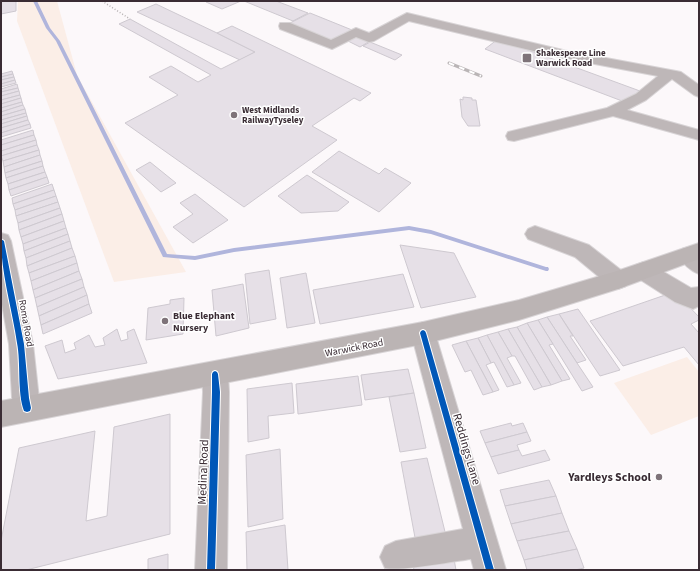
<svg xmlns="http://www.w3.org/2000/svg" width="700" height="571" viewBox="0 0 700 571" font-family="'Source Sans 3',sans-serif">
	<rect width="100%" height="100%" fill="#fcf8fa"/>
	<g fill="#fbeee7">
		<polygon points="18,1 57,1 77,75 186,272 114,282 17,21"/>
		<polygon points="687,357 699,372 699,416 651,435 614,383"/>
	</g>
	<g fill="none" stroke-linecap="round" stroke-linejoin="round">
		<polygon fill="#b0b5dc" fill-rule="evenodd" points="33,1 37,1 50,28 60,41 167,254 195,256 234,248 409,226 431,230 546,267 548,267 549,269 548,271 546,271 431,234 409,230 234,252 195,260 163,257 56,41 46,28"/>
	</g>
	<g fill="#e6e0e7" stroke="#cec9d0">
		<polygon points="1,1 16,1 16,11 1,14"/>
		<polygon points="207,1 241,1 222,9 206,2"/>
		<polygon points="244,1 276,1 308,13 293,21"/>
		<polygon points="156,4 217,33 255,52 240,60 137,12"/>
		<polygon points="310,13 357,32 337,43 290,23"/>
		<polygon points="130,19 221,69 255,52 217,33 232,26 371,93 360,101 354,98 312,126 337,140 244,207 125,123 178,95 149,77 171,66 198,82 211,75 119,24"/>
		<polygon points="357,36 370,41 360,47 348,41"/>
		<polygon points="498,39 640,91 630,104 485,49"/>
		<polygon points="370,42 402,55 395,60 363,46"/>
		<polygon points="12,71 13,74 1,77 1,74"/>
		<polygon points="13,74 14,77 1,80 1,77"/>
		<polygon points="14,77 15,80 1,84 1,80"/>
		<polygon points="15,80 16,83 1,87 1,84"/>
		<polygon points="17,84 18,88 1,92 1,89"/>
		<polygon points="18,88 19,91 1,96 1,92"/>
		<polygon points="19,91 20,95 1,100 1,96"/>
		<polygon points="20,95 21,98 1,104 1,100"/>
		<polygon points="463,97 472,98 472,100 476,100 480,126 468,126 462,117 460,99 463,100"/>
		<polygon points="21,98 22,102 1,108 1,104"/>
		<polygon points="22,102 23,105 1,112 1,108"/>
		<polygon points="23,105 25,109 1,116 1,112"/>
		<polygon points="25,109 26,113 1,120 1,116"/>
		<polygon points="26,113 27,116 1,124 1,120"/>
		<polygon points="27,116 28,120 1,128 1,124"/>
		<polygon points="28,120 30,124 1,133 1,128"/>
		<polygon points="30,124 31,128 1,137 1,133"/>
		<polygon points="33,130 34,135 1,145 1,140"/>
		<polygon points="34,135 36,140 1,151 1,145"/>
		<polygon points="36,140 37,145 1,156 1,151"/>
		<polygon points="37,145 39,150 3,161 1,156"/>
		<polygon points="39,150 40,155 4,167 3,161"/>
		<polygon points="339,151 379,174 385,168 411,183 379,212 312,172"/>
		<polygon points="40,155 42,161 5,173 4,167"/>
		<polygon points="42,161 43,166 6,178 5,173"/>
		<polygon points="150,162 176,183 161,192 136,170"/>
		<polygon points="43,166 45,172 8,184 6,178"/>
		<polygon points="45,172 47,177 9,190 8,184"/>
		<polygon points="307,175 349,202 338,211 301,213 278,196"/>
		<polygon points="47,177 49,183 11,196 9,190"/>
		<polygon points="52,184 54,190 13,204 12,198"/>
		<polygon points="54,190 56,196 15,210 13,204"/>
		<polygon points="195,194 228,220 193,243 173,227 193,214 180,203"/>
		<polygon points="56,196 58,202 16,216 15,210"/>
		<polygon points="58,202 60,208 18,223 16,216"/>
		<polygon points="60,208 62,214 19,230 18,223"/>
		<polygon points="62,214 64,221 21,237 19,230"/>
		<polygon points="64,221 66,228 23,244 21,237"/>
		<polygon points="66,228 68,234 24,251 23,244"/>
		<polygon points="68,234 70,241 26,258 24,251"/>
		<polygon points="70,241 72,248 27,266 26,258"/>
		<polygon points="400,245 454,253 476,297 421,308"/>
		<polygon points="72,248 75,256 29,273 27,266"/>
		<polygon points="75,256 77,263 31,281 29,273"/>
		<polygon points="77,263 79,271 33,290 31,281"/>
		<polygon points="269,270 276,319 250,324 245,274"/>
		<polygon points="79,271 82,279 35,298 33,290"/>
		<polygon points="306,273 315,323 287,328 280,278"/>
		<polygon points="403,274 414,307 320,324 313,290"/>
		<polygon points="82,279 84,287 37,307 35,298"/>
		<polygon points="243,284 249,328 216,336 212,290"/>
		<polygon points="84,287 87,295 39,316 37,307"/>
		<polygon points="671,293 680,297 699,317 699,320 691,324 699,333 699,365 684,347 623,366 590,321"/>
		<polygon points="87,295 89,304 41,325 39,316"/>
		<polygon points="184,298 183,334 146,340 148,308 170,304 170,300"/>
		<polygon points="89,304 92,313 43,334 41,325"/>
		<polygon points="578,309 620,370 600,376 559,314"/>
		<polygon points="559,314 573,336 570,336 586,360 577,363 547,317"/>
		<polygon points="547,317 577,363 593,387 582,391 538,320"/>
		<polygon points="538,320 553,344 549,345 570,379 562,381 527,323"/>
		<polygon points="527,323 562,381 551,385 517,327"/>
		<polygon points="517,327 551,385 542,387 508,329"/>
		<polygon points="117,329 121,341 128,339 127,332 134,329 147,363 58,379 45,346 62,340 65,353 76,349 74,343 89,335 95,347 105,345 103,338"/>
		<polygon points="508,329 542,387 534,390 515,356 512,356 498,332"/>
		<polygon points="498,332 512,356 507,358 521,383 514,385 487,335"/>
		<polygon points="487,335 514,385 507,387 494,362 491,363 478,338"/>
		<polygon points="478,338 491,363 486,365 499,390 493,392 466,341"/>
		<polygon points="466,341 493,392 483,395 471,370 465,372 452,345"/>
		<polygon points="408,369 414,393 365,400 361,375"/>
		<polygon points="358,376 362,405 298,414 296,384"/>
		<polygon points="292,383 294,413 268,416 269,438 248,442 247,389"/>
		<polygon points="414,393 426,448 400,452 389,397"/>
		<polygon points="170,414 170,534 26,570 1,570 1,541 19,448 95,431 86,521 107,516 114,427"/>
		<polygon points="511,423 512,426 523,423 527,432 485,443 480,431"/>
		<polygon points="527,432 531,441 517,445 519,450 491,457 485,443"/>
		<polygon points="280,449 283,519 248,527 246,455"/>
		<polygon points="519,450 522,456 545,450 550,460 498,474 491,457"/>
		<polygon points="427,458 447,540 416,543 401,462"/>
		<polygon points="549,480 556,496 505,506 500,490"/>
		<polygon points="556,496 562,513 511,524 505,506"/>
		<polygon points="562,513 569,531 517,541 511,524"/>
		<polygon points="285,525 288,570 247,570 246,532"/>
		<polygon points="569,531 577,549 524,560 517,541"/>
		<polygon points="577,549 584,568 575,570 527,570 524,560"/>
		<polygon points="168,554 168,570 148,570 148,559"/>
		<polygon points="454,559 456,570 414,570 413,565"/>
	</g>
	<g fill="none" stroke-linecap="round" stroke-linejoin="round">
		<defs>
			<g id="minor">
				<polygon points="407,13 563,50 676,71 681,72 699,85 699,97 694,95 672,79 646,100 627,110 699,130 699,140 613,116 514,141 508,140 506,136 508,132 607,108 636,94 658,76 563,58 409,21 374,41 369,42 356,37 332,49 280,29 279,26 280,23 290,23 331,40 356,28 369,33"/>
				<polygon points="535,226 589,245 626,274 629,280 626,286 618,289 610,286 575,257 528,239 525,234 528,229"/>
				<polygon points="1,233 8,235 11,241 33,344 40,408 36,417 27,421 18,417 12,398 9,344 1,299"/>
				<path d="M 689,247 L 699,252 L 699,274 C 689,270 683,264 679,255 L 682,249 Z"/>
				<polygon points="644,262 652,265 691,288 699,287 699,306 693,309 675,302 636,277 633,271 636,265"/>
				<path d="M 423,322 L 431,326 L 435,333 L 506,570 L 474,570 L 471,559 C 450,562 403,571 385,568 L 380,557 L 385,546 L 396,541 L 463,529 L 411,333 L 415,326 Z"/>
				<polygon points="215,362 224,366 228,374 229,392 227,570 195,570 203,392 202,374 206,366"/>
			</g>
			<polygon id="highway" points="699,243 699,259 618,289 519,320 423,344 1,427 1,401 423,322 519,300 617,271"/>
		</defs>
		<use href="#minor" stroke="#d8d4d6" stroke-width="2"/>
		<use href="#highway" stroke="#d8d4d6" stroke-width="2"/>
		<polyline stroke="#b8b3b4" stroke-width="1.5" stroke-dasharray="1 2" stroke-linecap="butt" points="102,1 130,19"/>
		<use href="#minor" fill="#beb7b8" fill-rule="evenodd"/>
		<use href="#highway" fill="#bbb4b4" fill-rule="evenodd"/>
		<defs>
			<polyline id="rail" points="449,63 481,76"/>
		</defs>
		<use href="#rail" stroke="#bab5b6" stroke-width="3"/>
		<use href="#rail" stroke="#fff" stroke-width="2" stroke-dasharray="5.5" stroke-linecap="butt"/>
		<defs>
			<g id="cycleway">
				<path d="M 1,239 L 4,241 L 24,344 L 29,398 L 31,408 L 30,411 L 27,412 L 24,411 C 17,392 21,363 17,343 C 12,308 1,274 1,239 Z"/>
				<polygon points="423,330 425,331 426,333 494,570 486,570 420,333 421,331"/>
				<polygon points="215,371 217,372 218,374 220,392 215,570 207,570 212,392 212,374 213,372"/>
			</g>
		</defs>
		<use href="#cycleway" stroke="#fff" stroke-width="2"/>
		<use href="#cycleway" fill="#0057b8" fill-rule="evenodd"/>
	</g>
	<g fill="#7e7379" stroke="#fff" stroke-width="1.5">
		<rect x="522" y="53" width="10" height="10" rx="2"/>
		<circle cx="234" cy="115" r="4"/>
		<circle cx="165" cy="321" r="4"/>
		<circle cx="659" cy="477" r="4"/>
	</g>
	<g text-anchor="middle" stroke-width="3" stroke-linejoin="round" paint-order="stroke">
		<g font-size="9" font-weight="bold" fill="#3a2c34" stroke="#fff" text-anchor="start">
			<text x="536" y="56">Shakespeare Line<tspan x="536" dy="10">Warwick Road</tspan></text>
			<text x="242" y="113">West Midlands<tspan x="242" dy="10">RailwayTyseley</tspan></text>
		</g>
		<g font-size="10" font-weight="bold" fill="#3a2c34" stroke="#fff" text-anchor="start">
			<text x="173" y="319">Blue Elephant<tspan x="173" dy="12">Nursery</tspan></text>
		</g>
		<g font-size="10" fill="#3a2c34" stroke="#fff">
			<text transform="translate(27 323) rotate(80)" y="4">Roma Road</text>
			<text transform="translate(354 347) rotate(-11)" y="4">Warwick Road</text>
		</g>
		<g font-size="12" fill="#3a2c34" stroke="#fff">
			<text transform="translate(467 449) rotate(74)" y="4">Reddings Lane</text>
			<text transform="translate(203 472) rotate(-88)" y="4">Medina Road</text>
		</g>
		<g font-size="12" font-weight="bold" fill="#3a2c34" stroke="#fff" text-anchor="end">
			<text x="651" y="481">Yardleys School</text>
		</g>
	</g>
	<rect width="700" height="571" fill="none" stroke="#3a2c34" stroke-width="4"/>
</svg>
